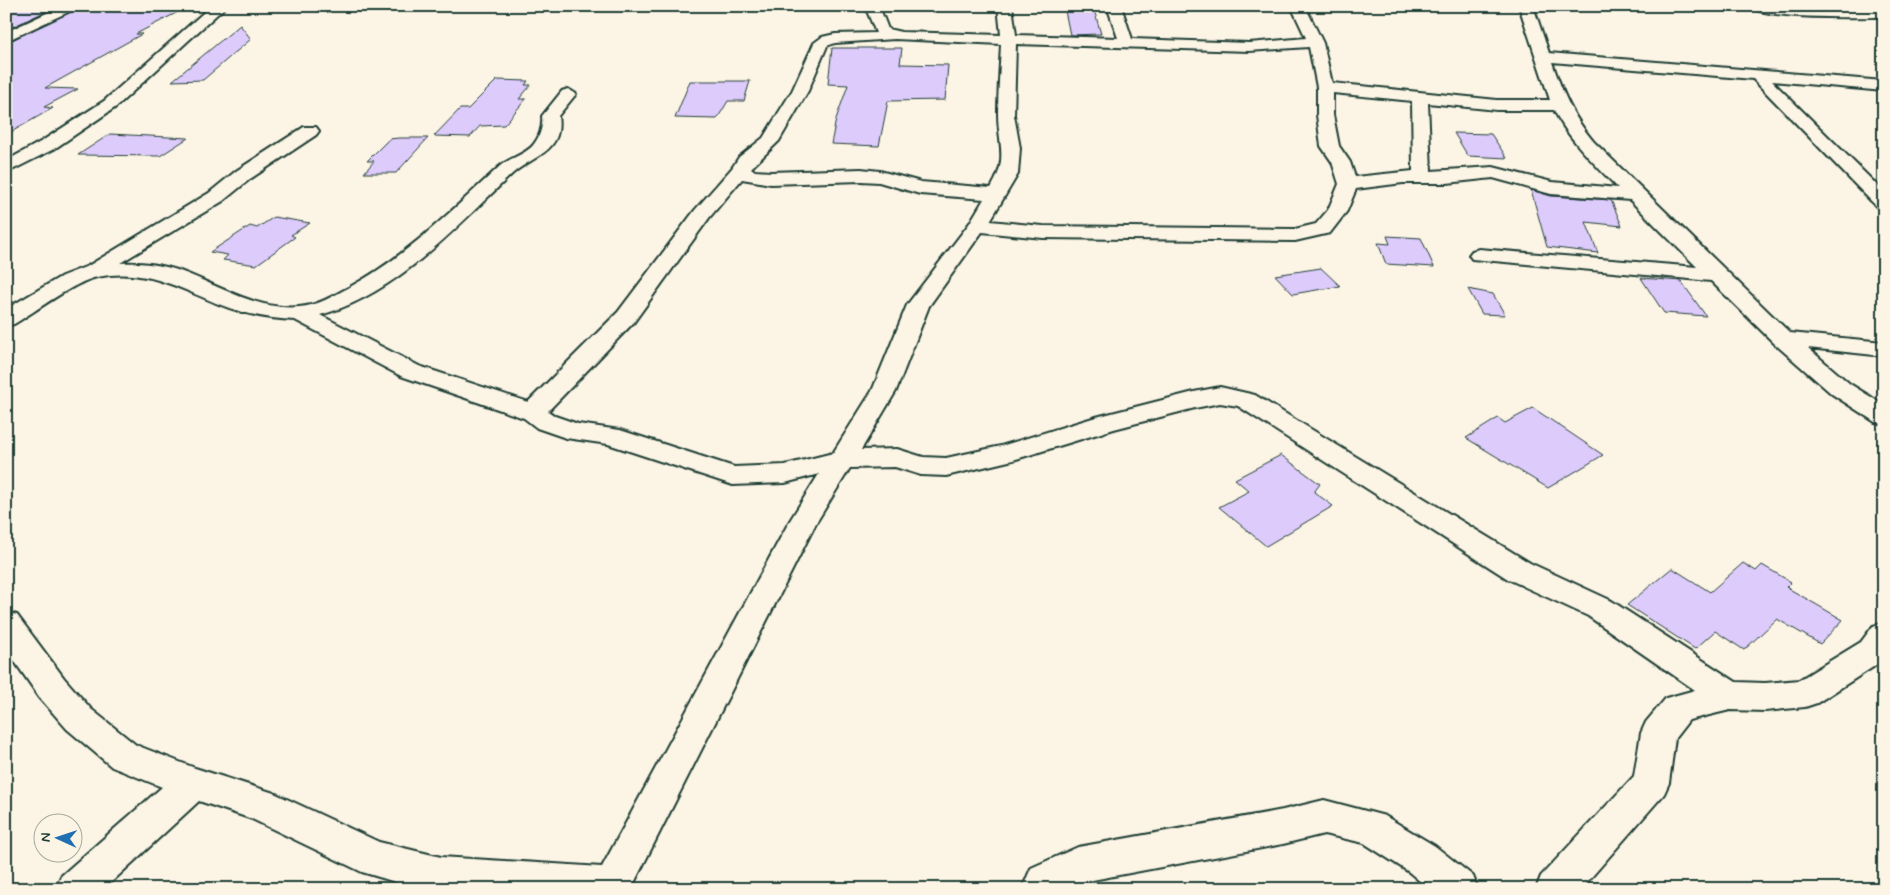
<svg xmlns="http://www.w3.org/2000/svg" width="1890" height="895" viewBox="0 0 1890 895" font-family="Mynerve,sans-serif">
	<rect width="100%" height="100%" fill="#fcf5e5"/>
	<filter id="ink" filterUnits="userSpaceOnUse"><feTurbulence type="fractalNoise" baseFrequency=".02" numOctaves="2"/><feDisplacementMap in="SourceGraphic" scale="10" xChannelSelector="R" yChannelSelector="G"/><feConvolveMatrix kernelMatrix="1 2 1 2 8 2 1 2 1" color-interpolation-filters="sRGB"/></filter>
	<g filter="url(#ink)">
		<g fill="#ddcbfc" stroke="#1f3d34">
			<polygon points="6,6 57,6 6,30"/>
			<polygon points="83,6 166,6 157,11 178,12 136,34 142,34 45,88 78,89 44,107 53,108 6,135 6,43"/>
			<polygon points="1064,6 1093,6 1101,34 1070,35"/>
			<polygon points="240,25 251,39 203,80 172,81"/>
			<polygon points="832,48 902,48 900,64 948,65 945,100 888,101 879,146 831,144 836,119 848,85 828,84"/>
			<polygon points="497,80 528,81 525,85 531,85 519,99 526,99 504,125 480,126 470,137 434,136 460,109 468,109"/>
			<polygon points="690,81 750,81 744,101 728,101 717,119 675,118"/>
			<polygon points="1454,133 1491,134 1507,158 1468,156"/>
			<polygon points="110,134 188,138 160,156 78,155"/>
			<polygon points="399,138 428,138 396,173 364,173 374,161 367,161 389,139"/>
			<polygon points="1531,190 1551,196 1611,200 1622,226 1586,222 1598,253 1547,247"/>
			<polygon points="274,217 310,223 291,235 295,237 256,265 223,260 228,255 210,252 250,226 257,228"/>
			<polygon points="1387,236 1421,238 1434,267 1386,264 1378,243 1390,244"/>
			<polygon points="1321,268 1340,286 1293,294 1275,275"/>
			<polygon points="1641,278 1681,281 1706,316 1664,313"/>
			<polygon points="1468,289 1493,294 1505,315 1482,314"/>
			<polygon points="1533,408 1603,455 1548,488 1466,438 1498,418 1505,423"/>
			<polygon points="1281,455 1320,484 1314,492 1333,506 1266,546 1219,507 1249,491 1235,479"/>
			<polygon points="1743,563 1756,571 1762,565 1791,582 1786,587 1843,620 1820,644 1777,619 1744,650 1715,631 1695,649 1627,605 1672,568 1710,592"/>
		</g>
		<g fill="none" stroke-linecap="round" stroke-linejoin="round">
			<defs>
				<g id="minor">
					<polygon points="62,6 81,6 6,41 6,32"/>
					<polygon points="211,6 226,6 116,107 54,149 6,173 6,161 42,141 104,101"/>
					<path d="M 865,6 L 879,6 L 888,29 L 901,32 L 1001,35 L 998,6 L 1012,6 L 1016,35 L 1118,38 L 1107,6 L 1121,6 L 1132,39 L 1249,43 L 1306,38 L 1291,6 L 1305,6 L 1323,43 L 1332,83 L 1497,100 L 1550,100 L 1519,6 L 1533,6 L 1549,53 L 1884,81 L 1884,91 L 1772,81 L 1884,192 L 1884,209 L 1877,207 L 1753,79 L 1552,62 C 1563,94 1573,117 1594,142 L 1790,333 L 1884,342 L 1884,356 L 1808,348 L 1850,384 L 1884,405 L 1884,424 L 1875,422 L 1832,394 L 1775,344 L 1711,281 L 1472,259 L 1469,255 L 1472,251 L 1479,249 L 1697,267 L 1630,200 L 1551,194 L 1493,178 L 1447,183 L 1403,183 L 1356,189 L 1347,211 L 1330,233 L 1295,241 L 1043,238 L 982,232 L 929,306 L 896,391 L 861,450 L 897,449 L 923,457 L 946,458 L 1001,446 L 1096,417 L 1194,392 L 1220,387 L 1255,395 L 1530,563 L 1610,600 L 1736,682 L 1765,683 L 1799,680 L 1861,642 L 1873,626 L 1884,623 L 1884,660 L 1817,703 L 1805,707 L 1765,711 L 1730,710 L 1689,720 L 1675,738 L 1669,783 L 1664,794 L 1581,889 L 1536,889 L 1541,876 L 1634,776 L 1641,733 L 1646,722 L 1666,698 L 1695,690 L 1588,616 L 1508,579 L 1238,406 L 1220,403 L 1195,408 L 1114,429 L 1013,460 L 946,476 L 921,475 L 895,467 L 850,468 L 816,523 L 631,889 L 419,889 L 362,872 L 252,819 L 199,801 L 104,889 L 56,889 L 61,876 L 162,787 L 112,767 L 67,729 L 40,698 L 6,649 L 6,612 L 17,615 L 64,678 L 91,709 L 136,745 L 195,768 L 274,793 L 379,842 L 441,857 L 602,867 L 789,522 L 819,474 L 785,483 L 733,485 L 608,444 L 566,438 L 537,428 L 524,418 L 401,376 L 295,320 C 272,319 243,314 221,305 C 179,288 145,267 97,277 C 74,282 36,311 14,324 L 6,326 L 6,309 L 62,276 L 88,266 L 209,193 L 236,171 L 304,127 L 316,127 L 319,131 L 316,135 L 250,179 L 223,201 L 120,263 C 138,262 159,264 177,270 C 215,283 256,311 299,307 C 317,306 333,296 348,288 C 406,257 451,211 499,167 C 508,158 526,155 534,144 C 540,136 543,127 542,116 L 562,91 L 568,89 L 576,94 L 558,116 C 564,153 531,156 512,174 C 456,227 396,295 320,315 L 419,366 L 528,402 L 618,312 L 695,210 L 732,168 L 739,157 L 763,138 L 792,91 L 814,43 L 822,37 L 835,34 L 876,33 ZM 895,39 L 1001,44 C 1000,67 998,90 998,113 C 998,144 1009,159 991,188 L 921,182 L 880,171 L 861,169 L 771,172 L 755,171 L 751,168 L 779,141 L 808,91 L 827,46 L 835,43 ZM 1016,44 L 1249,51 L 1309,47 L 1317,87 L 1317,115 L 1321,146 L 1332,162 L 1339,184 L 1328,210 L 1316,224 L 1295,229 L 1043,226 L 990,221 L 1018,174 L 1020,148 L 1014,115 ZM 1333,93 L 1412,101 L 1413,171 L 1355,177 L 1350,162 L 1339,146 L 1333,115 ZM 1428,103 L 1497,110 L 1554,110 C 1569,140 1595,164 1618,188 L 1552,182 L 1493,167 L 1431,171 ZM 742,179 L 771,184 L 861,181 L 879,182 L 920,194 L 984,199 L 969,224 L 907,305 L 872,391 L 833,453 L 785,465 L 734,467 L 620,430 L 578,424 L 555,416 L 548,411 L 634,322 L 709,218 Z"/>
					<path d="M 1749,6 L 1884,9 L 1884,17 C 1861,17 1762,20 1749,6 Z"/>
					<polygon points="1324,800 1385,816 1435,846 1473,876 1478,889 1429,889 1409,872 1364,843 1324,834 1283,844 1082,882 1070,889 1022,889 1031,868 1078,847 1283,810"/>
				</g>
			</defs>
			<use href="#minor" stroke="#1f3d34" stroke-width="4"/>
			<use href="#minor" fill="#fcf5e5" fill-rule="evenodd"/>
		</g>
	</g>
	<rect width="1890" height="895" fill="none" stroke="#fcf5e5" stroke-width="25"/>
	<rect x="12" y="12" width="1865" height="870" fill="none" stroke="#1f3d34" stroke-width="2" filter="url(#ink)"/>
	<g transform="translate(58 838) rotate(273)"><circle r="24" fill="#fcf5e5" stroke="#a4ab9e"/>
	<path d="M0-4L9 19L0 12L-9 19Z" fill="#1f6fb2"/>
	<text y="-8" font-size="14" font-weight="bold" text-anchor="middle" fill="#1f3d34">N</text>
	</g>
</svg>
